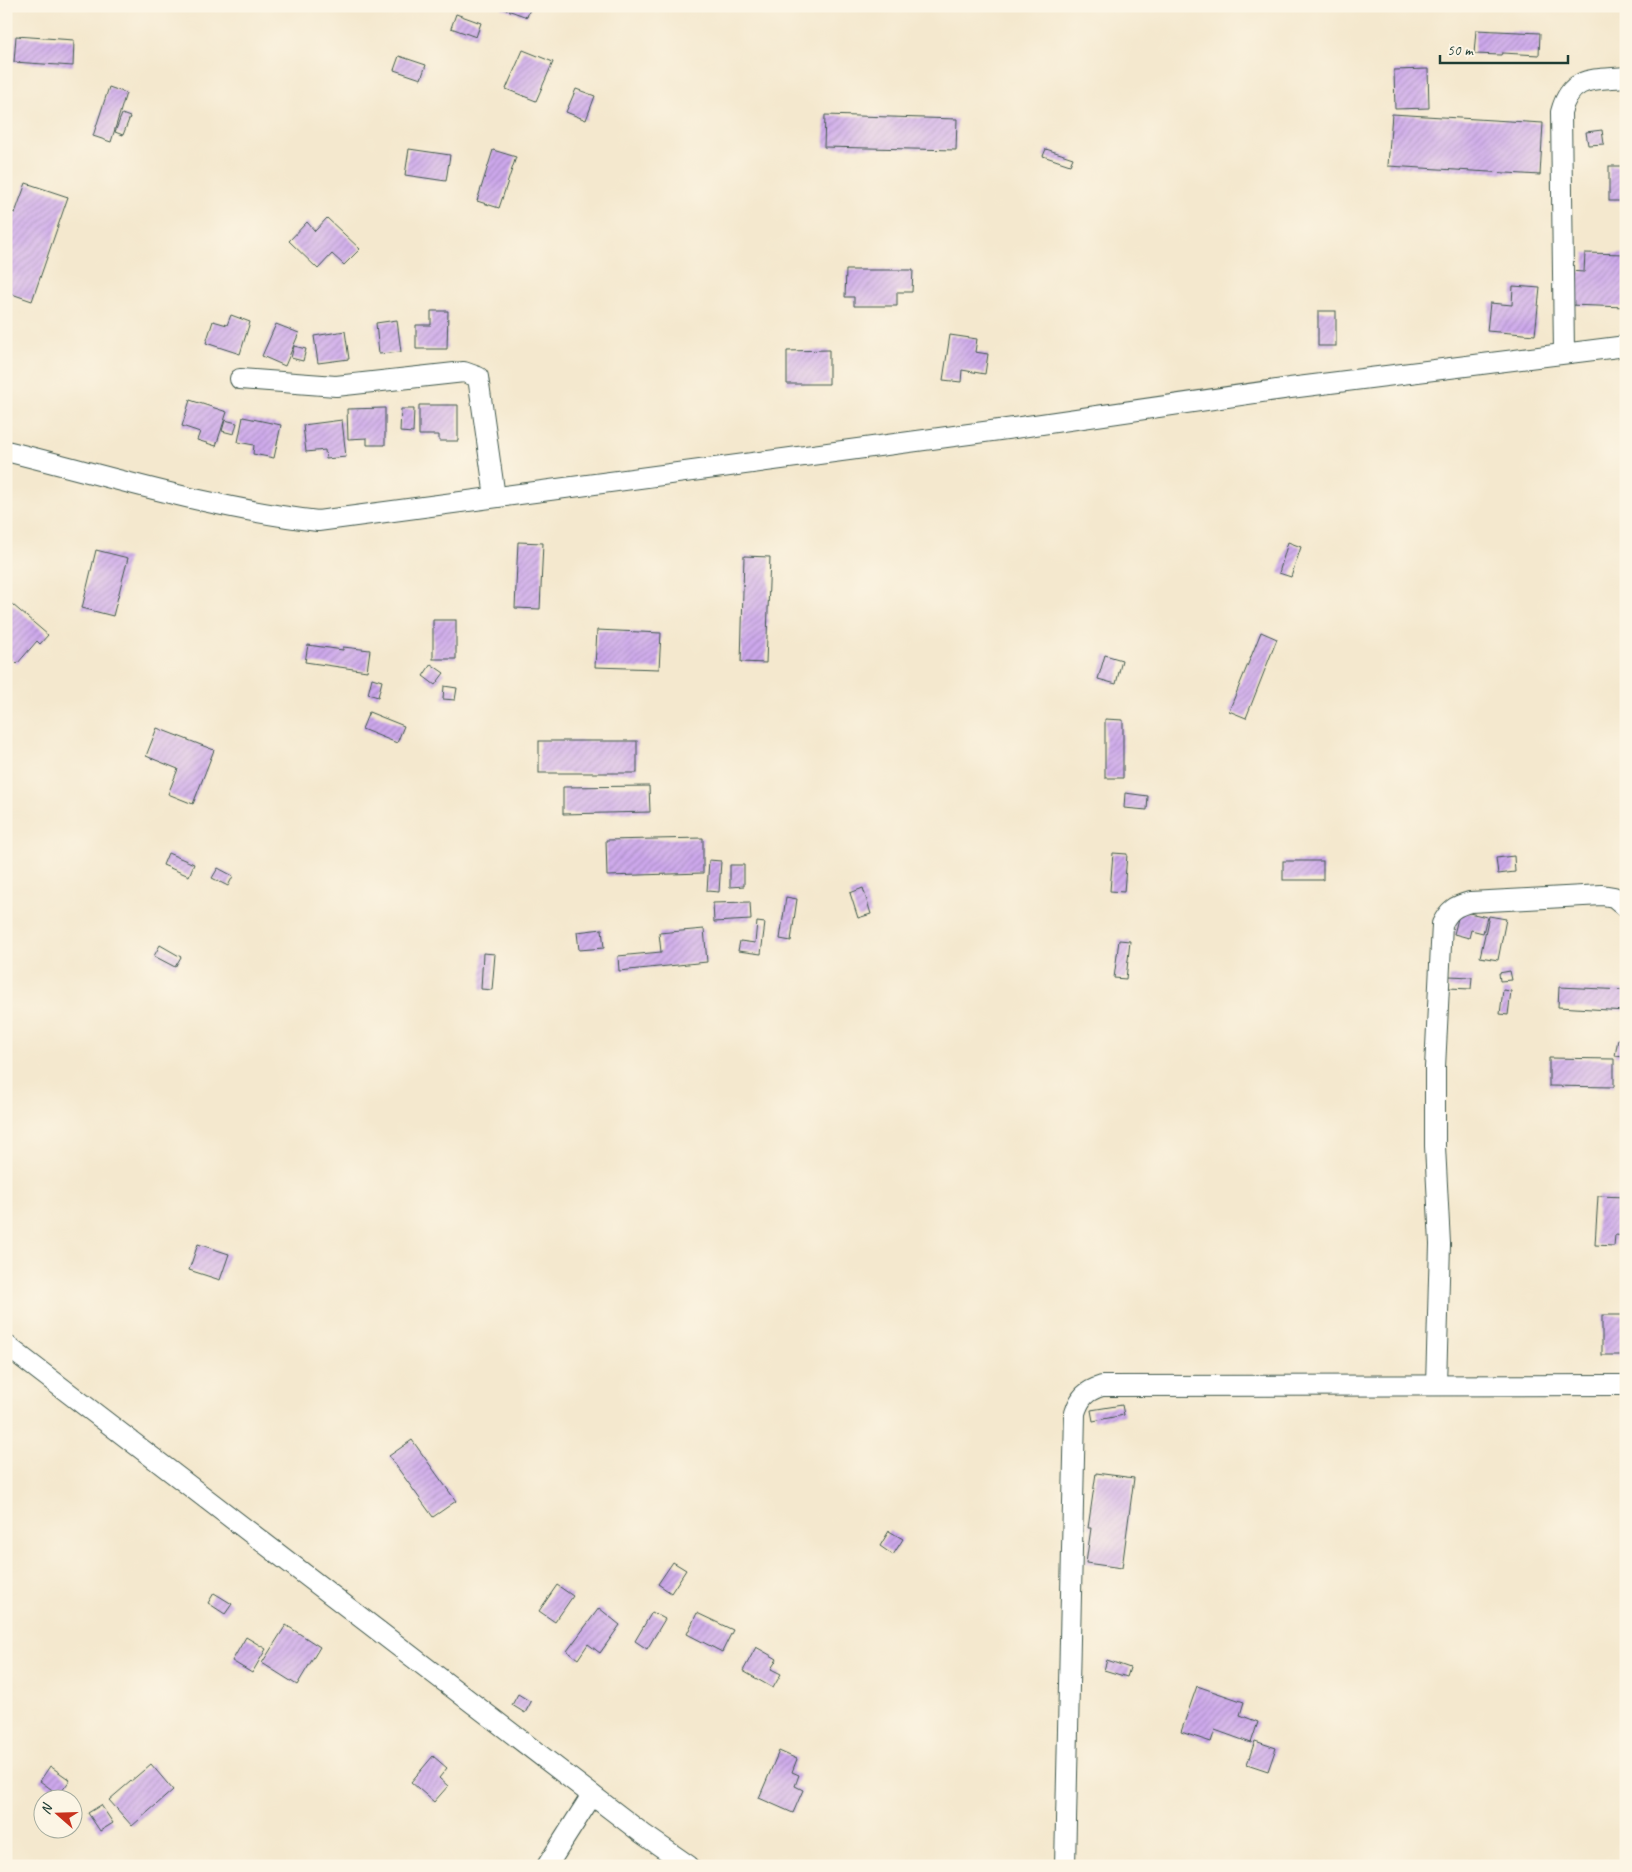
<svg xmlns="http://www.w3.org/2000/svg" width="1632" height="1872" viewBox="0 0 1632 1872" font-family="Caveat,sans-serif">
	<defs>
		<pattern id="building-hatch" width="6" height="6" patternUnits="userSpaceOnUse" patternTransform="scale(1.25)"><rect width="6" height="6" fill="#cda8ec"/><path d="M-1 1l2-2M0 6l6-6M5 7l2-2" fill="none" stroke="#a68ac0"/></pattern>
	</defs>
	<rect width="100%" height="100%" fill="#fcf5e5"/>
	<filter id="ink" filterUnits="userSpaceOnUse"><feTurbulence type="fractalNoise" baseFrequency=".02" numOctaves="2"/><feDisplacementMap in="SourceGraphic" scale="10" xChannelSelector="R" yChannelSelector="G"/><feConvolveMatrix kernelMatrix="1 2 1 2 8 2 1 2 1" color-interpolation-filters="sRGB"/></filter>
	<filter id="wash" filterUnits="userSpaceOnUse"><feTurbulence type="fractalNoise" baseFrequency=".0096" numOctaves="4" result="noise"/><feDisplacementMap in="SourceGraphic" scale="20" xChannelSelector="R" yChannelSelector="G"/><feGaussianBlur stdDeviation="1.12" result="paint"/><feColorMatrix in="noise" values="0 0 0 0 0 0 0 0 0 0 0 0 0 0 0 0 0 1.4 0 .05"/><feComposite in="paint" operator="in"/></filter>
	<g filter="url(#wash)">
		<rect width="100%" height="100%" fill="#f4e8ce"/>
		<g id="blocks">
			<g fill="url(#building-hatch)">
				<polygon points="503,6 531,6 527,17 502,8"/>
				<polygon points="456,14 481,23 476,37 451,28"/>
				<polygon points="1476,30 1540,33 1539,55 1502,53 1501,55 1474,54"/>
				<polygon points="16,36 74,40 73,66 14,62"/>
				<polygon points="523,50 553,62 536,101 506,89"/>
				<polygon points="399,56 426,65 421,79 394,70"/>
				<polygon points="1428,69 1429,108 1395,109 1394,70"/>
				<polygon points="109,87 126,93 111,142 93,136"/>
				<polygon points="576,89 595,96 586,120 566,112"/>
				<polygon points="122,114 130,117 123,135 115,132"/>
				<polygon points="1392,114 1543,123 1540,175 1388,166"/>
				<polygon points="825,115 957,119 956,150 824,147"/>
				<polygon points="1602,130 1604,144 1588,145 1586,132"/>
				<polygon points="409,149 450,155 446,181 405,175"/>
				<polygon points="1046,149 1073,158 1070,165 1043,156"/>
				<polygon points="493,150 516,157 499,208 477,201"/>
				<rect x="1609" y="166" width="17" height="35"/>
				<polygon points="26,183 68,197 32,301 6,292 6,210 15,213"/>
				<polygon points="327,218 360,249 344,265 332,254 318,269 289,241 307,222 315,231"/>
				<polygon points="1585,253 1626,254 1626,307 1569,305 1569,271 1584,272"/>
				<polygon points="846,270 913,270 912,292 897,292 897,306 854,306 854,297 845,297"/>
				<polygon points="1513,286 1540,288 1535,335 1487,331 1490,303 1512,305"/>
				<polygon points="431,311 448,311 447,349 416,349 416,325 431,325"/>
				<rect x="1318" y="311" width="18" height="35"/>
				<polygon points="231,315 250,322 240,354 206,343 213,321 227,325"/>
				<polygon points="397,320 401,352 379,354 376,323"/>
				<polygon points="276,324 299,333 285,366 262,356"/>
				<polygon points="345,331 349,359 318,363 314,336"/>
				<polygon points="950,335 977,339 975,352 988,354 985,374 962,370 961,382 943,380"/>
				<polygon points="294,346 306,349 303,361 291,358"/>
				<polygon points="829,350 829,384 787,384 787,351"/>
				<polygon points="190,400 227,412 216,446 197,440 200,432 182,426"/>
				<polygon points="419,405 458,405 458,441 439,441 439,435 419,435"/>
				<polygon points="385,408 385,445 367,445 367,438 348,439 347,409"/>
				<polygon points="401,409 414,409 413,433 400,432"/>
				<polygon points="243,417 281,425 274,458 253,454 254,445 238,442"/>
				<polygon points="225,420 237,423 234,434 222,431"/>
				<polygon points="342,420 346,457 326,459 325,450 306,452 303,425"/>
				<polygon points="518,542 543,543 540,609 515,608"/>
				<polygon points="1288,542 1301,547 1291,577 1279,573"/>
				<polygon points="96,550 128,558 113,616 82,608"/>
				<polygon points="744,556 770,557 766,663 741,662"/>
				<polygon points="6,599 48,635 40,644 37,641 17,664 10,657 6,662"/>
				<rect x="433" y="620" width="23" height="39"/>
				<polygon points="597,630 661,633 659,669 595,667"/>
				<polygon points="1261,632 1277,639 1246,718 1229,711"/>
				<polygon points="308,645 343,650 343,647 370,650 367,671 305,662"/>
				<polygon points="1105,655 1122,660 1116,684 1098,679"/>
				<polygon points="431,664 444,673 435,685 423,676"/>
				<polygon points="372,678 382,681 378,697 368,694"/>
				<polygon points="444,686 457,688 455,700 443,699"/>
				<polygon points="369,712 404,726 397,743 362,729"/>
				<polygon points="1105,719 1123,720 1123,778 1105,778"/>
				<polygon points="157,728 214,750 193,804 168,794 178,769 146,756"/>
				<rect x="539" y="741" width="98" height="32"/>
				<polygon points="649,786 650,812 563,814 563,787"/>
				<polygon points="1125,793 1148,796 1147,810 1124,808"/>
				<polygon points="703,838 703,873 607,876 606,840"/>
				<polygon points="168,853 194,864 189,876 163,865"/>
				<polygon points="1113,853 1127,854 1124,892 1110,891"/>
				<polygon points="1514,856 1515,872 1498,874 1496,858"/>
				<polygon points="709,860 721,861 719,892 707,891"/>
				<rect x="1283" y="861" width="40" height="19"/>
				<polygon points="730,865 744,865 744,886 730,887"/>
				<polygon points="218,868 233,876 228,886 212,878"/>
				<polygon points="863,888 871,914 858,918 850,893"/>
				<polygon points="786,897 797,899 791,941 780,939"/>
				<polygon points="750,902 751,920 714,922 713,903"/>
				<polygon points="1460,911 1487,917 1483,933 1471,930 1469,938 1454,934"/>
				<polygon points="1489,916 1506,919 1498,960 1480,957"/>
				<polygon points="757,922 765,923 761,954 738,951 740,941 755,943"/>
				<polygon points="602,929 604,948 579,950 577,932"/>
				<polygon points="704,929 707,962 619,971 618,956 661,952 659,933"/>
				<polygon points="1119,940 1130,941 1126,979 1114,978"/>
				<polygon points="160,945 181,957 175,967 154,956"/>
				<polygon points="483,953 495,954 492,990 481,989"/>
				<polygon points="1510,971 1512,980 1500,981 1499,973"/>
				<polygon points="1449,976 1472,977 1471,989 1448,988"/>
				<polygon points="1559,987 1626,990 1626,1011 1558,1007"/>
				<polygon points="1503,990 1511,991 1508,1015 1500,1014"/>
				<polygon points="1618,1039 1626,1040 1624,1057 1615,1056"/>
				<polygon points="1549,1058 1614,1059 1614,1087 1549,1086"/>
				<polygon points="1598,1196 1626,1197 1626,1236 1615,1235 1614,1246 1595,1245"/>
				<polygon points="198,1244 229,1254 220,1280 189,1270"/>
				<rect x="1602" y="1315" width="24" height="40"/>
				<polygon points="1122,1405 1124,1415 1093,1421 1091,1410"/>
				<polygon points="412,1440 456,1501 433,1517 389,1456"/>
				<polygon points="1096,1473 1134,1478 1122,1568 1086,1563 1091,1528 1088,1528"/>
				<polygon points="889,1531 903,1539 893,1555 880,1546"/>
				<polygon points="673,1562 686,1570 671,1593 658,1584"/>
				<polygon points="557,1585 573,1596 555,1622 539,1611"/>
				<polygon points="214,1593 232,1604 225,1614 208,1603"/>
				<polygon points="599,1608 620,1625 600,1653 588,1644 578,1659 567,1651"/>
				<polygon points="652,1612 665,1619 647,1649 635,1641"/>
				<polygon points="697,1613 733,1630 722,1652 687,1634"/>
				<polygon points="286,1625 320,1647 297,1685 262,1663"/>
				<polygon points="246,1637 266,1649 252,1673 232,1661"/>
				<polygon points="756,1647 777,1659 771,1669 781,1674 773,1688 743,1671"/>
				<polygon points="1107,1660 1130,1668 1127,1677 1104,1670"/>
				<polygon points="1197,1686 1244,1702 1240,1715 1258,1722 1251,1743 1215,1730 1211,1742 1181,1732"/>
				<polygon points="518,1694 531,1702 525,1713 512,1705"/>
				<polygon points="1255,1741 1276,1748 1268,1771 1247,1764"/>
				<polygon points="779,1751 797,1759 792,1772 799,1775 795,1786 803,1790 793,1813 759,1798"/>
				<polygon points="433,1756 447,1768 439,1778 448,1786 434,1802 411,1782"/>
				<polygon points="151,1764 173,1790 132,1826 109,1800"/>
				<polygon points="50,1766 70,1780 59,1795 40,1781"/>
				<polygon points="101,1805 113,1823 100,1831 88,1813"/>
			</g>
		</g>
	</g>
	<g filter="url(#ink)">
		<use href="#blocks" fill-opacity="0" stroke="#3f574b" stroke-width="1"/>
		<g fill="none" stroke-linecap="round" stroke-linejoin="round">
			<defs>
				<g id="minor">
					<path d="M 1564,353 L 1561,112 C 1571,75 1594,80 1626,77"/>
					<polyline points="240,379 336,386 464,372 478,377 495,497"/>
					<path d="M 6,451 C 109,476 212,509 318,521 L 1014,428 L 1290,388 L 1626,346"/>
					<polyline points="6,1345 643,1834 689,1866"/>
					<path d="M 1436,1385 L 1440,1244 L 1435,1146 L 1435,1068 L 1442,924 C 1449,910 1455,906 1470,902 L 1602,895 L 1614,897 L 1626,907"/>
					<polyline points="547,1866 592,1795"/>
					<path d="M 1065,1866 L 1075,1413 C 1080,1397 1086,1391 1102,1386 L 1626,1385"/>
				</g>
			</defs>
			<use href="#minor" stroke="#3f574b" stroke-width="22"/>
			<use href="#minor" stroke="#fff" stroke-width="20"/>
		</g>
	</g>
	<rect width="1632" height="1872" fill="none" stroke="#fcf5e5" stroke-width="25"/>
	<g transform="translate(58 1814) rotate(290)"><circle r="24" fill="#fcf5e5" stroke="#a4ab9e"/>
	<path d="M0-4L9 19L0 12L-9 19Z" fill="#c8321e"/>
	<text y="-8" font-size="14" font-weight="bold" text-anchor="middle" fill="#1f3d34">N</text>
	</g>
	<path d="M1440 55v8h128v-8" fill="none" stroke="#1f3d34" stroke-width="2.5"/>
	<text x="1447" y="55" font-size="15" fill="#1f3d34" stroke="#fcf5e5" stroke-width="4" paint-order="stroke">50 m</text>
</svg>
